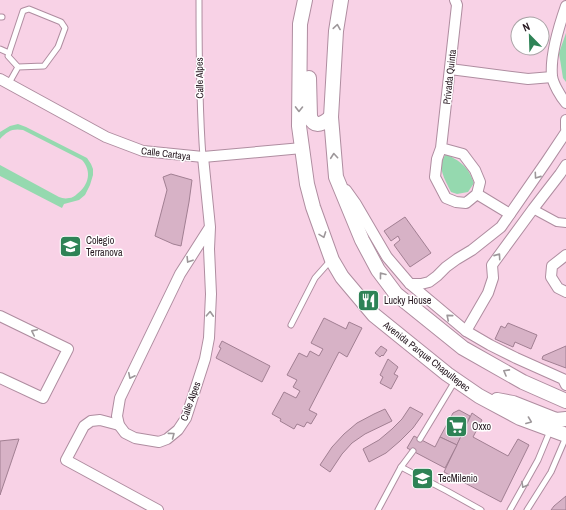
<svg xmlns="http://www.w3.org/2000/svg" width="566" height="510" viewBox="0 0 566 510" font-family="'Archivo Narrow',sans-serif">
	<rect width="100%" height="100%" fill="#f8d2e6"/>
	<g fill="#95d9af">
		<polygon points="566,33 566,82 563,78 559,53"/>
		<path d="M 18,124 L 26,127 L 87,158 L 91,164 L 93,169 L 93,175 L 90,185 L 85,195 L 79,200 L 64,204 L 62,208 L 0,176 L 0,165 L 59,197 C 62,198 65,199 69,198 C 72,198 75,196 77,194 C 89,185 92,171 82,160 L 23,130 C 13,128 7,131 0,139 L 0,132 L 10,126 Z"/>
		<path d="M 446,154 C 461,162 468,166 474,183 L 468,192 L 457,194 L 451,192 C 445,179 436,167 446,154 Z"/>
	</g>
	<g fill="#d7b2c6" stroke="#a17f92">
		<polygon points="171,174 192,180 189,202 181,246 173,244 155,236 167,190 163,177"/>
		<polygon points="405,217 431,253 410,267 394,245 400,240 398,236 391,241 384,231"/>
		<polygon points="324,318 346,329 349,322 362,328 347,357 339,352 309,410 317,414 311,424 307,422 304,427 297,424 294,429 280,421 281,419 272,414 284,392 296,398 300,391 293,387 297,380 287,375 299,353 307,357 310,351 319,356 323,349 311,343"/>
		<polygon points="508,323 537,335 531,349 515,342 513,347 495,339 501,326 505,328"/>
		<polygon points="222,341 270,366 262,382 216,358 221,348 219,347"/>
		<polygon points="381,346 387,350 383,356 382,355 380,357 375,353"/>
		<polygon points="566,346 566,368 542,359 543,356"/>
		<polygon points="388,359 398,367 394,374 398,376 391,389 380,383 383,377 380,375"/>
		<polygon points="410,407 423,414 413,428 400,441 386,453 369,462 363,449 379,440 392,429 402,419"/>
		<polygon points="385,409 392,421 365,434 352,443 342,454 330,472 320,465 332,447 344,434 357,423 374,414"/>
		<polygon points="459,410 470,416 457,445 440,437 453,413"/>
		<polygon points="472,413 482,420 473,437 508,456 518,439 529,445 501,502 444,472"/>
		<polygon points="414,436 435,447 440,437 457,445 445,468 407,448"/>
		<polygon points="19,439 0,495 0,441"/>
		<polygon points="566,496 566,510 551,510 554,506"/>
	</g>
	<g fill="none" stroke-linecap="round" stroke-linejoin="round">
		<defs>
			<g id="service">
				<path d="M 199,0 C 199,52 199,105 203,157"/>
				<polyline points="0,17 2,17"/>
				<polyline points="0,49 9,53"/>
				<polyline points="9,83 18,67 44,66 58,47 65,28 61,22 29,9 23,11 8,56 18,67"/>
				<polyline points="291,325 315,278 331,260"/>
				<polyline points="420,439 455,381"/>
				<polyline points="401,467 447,491 481,510"/>
				<polyline points="378,510 401,467 413,451"/>
				<polyline points="510,510 538,460 550,431"/>
				<polyline points="527,510 551,472 566,437"/>
			</g>
			<polyline id="pedestrian" points="533,209 557,222 566,223"/>
			<g id="minor">
				<path d="M 566,6 C 559,26 550,55 552,76 C 553,84 561,97 566,103"/>
				<polyline points="450,69 528,79 552,77"/>
				<polyline points="0,79 106,137 143,151 203,157 302,148"/>
				<polyline points="566,120 566,128"/>
				<polyline points="441,148 463,154 475,170 480,182 477,194 466,203 456,202 446,198 435,177 437,159 441,148 457,5 455,0"/>
				<polyline points="203,157 210,227 209,249 211,294 209,338 205,359 186,418 178,430 167,439 159,442 135,438 125,433 119,425 117,416 120,398 180,274 210,227"/>
				<polyline points="346,190 356,204 387,257 410,284 466,331 490,345 516,358 563,379 566,385"/>
				<polyline points="477,194 510,214"/>
				<polyline points="566,255 552,266 551,277 558,288 566,292"/>
				<polyline points="410,284 421,284 429,282 437,276 446,267 457,259 472,250 501,227 546,162 566,132"/>
				<polyline points="0,316 68,349 43,398 0,378"/>
				<polyline points="466,331 488,293 493,278 492,265 533,209 560,174 566,165"/>
				<polyline points="119,425 100,420 91,421 84,426 66,460 158,510"/>
			</g>
			<g id="secondary">
				<polyline points="305,0 300,24 299,126 307,184 313,207 332,260 342,277 374,315 447,374 479,396 520,418 566,435"/>
				<polyline points="341,0 336,31 331,117 336,177 362,240 378,270 396,294 463,348 523,382 566,401"/>
				<path d="M 309,78 L 310,117 C 315,129 324,123 331,117"/>
				<polyline points="497,400 513,403 556,420 566,419"/>
			</g>
		</defs>
		<use href="#service" stroke="#af8da0" stroke-width="7"/>
		<use href="#pedestrian" stroke="#af8da0" stroke-width="10"/>
		<use href="#minor" stroke="#af8da0" stroke-width="12"/>
		<use href="#secondary" stroke="#af8da0" stroke-width="16"/>
		<use href="#service" stroke="#fff" stroke-width="5"/>
		<use href="#pedestrian" stroke="#fff" stroke-width="8"/>
		<use href="#minor" stroke="#fff" stroke-width="10"/>
		<use href="#secondary" stroke="#fff" stroke-width="14"/>
	</g>
	<defs><path id="oneway-chevron" d="M-2-3.5L2.5 0L-2 3.5" fill="none" stroke-width="1.6" stroke-linecap="round" stroke-linejoin="round"/></defs>
	<g stroke="#9d979a">
		<use href="#oneway-chevron" transform="translate(337 27) rotate(-81)"/>
		<use href="#oneway-chevron" transform="translate(299 109) rotate(91)"/>
		<use href="#oneway-chevron" transform="translate(334 156) rotate(-95)"/>
		<use href="#oneway-chevron" transform="translate(537 176) rotate(125)"/>
		<use href="#oneway-chevron" transform="translate(323 235) rotate(70)"/>
		<use href="#oneway-chevron" transform="translate(498 256) rotate(-55)"/>
		<use href="#oneway-chevron" transform="translate(189 260) rotate(122)"/>
		<use href="#oneway-chevron" transform="translate(382 275) rotate(-128)"/>
		<use href="#oneway-chevron" transform="translate(210 314) rotate(-87)"/>
		<use href="#oneway-chevron" transform="translate(449 317) rotate(-140)"/>
		<use href="#oneway-chevron" transform="translate(34 332) rotate(-154)"/>
		<use href="#oneway-chevron" transform="translate(506 372) rotate(-151)"/>
		<use href="#oneway-chevron" transform="translate(131 376) rotate(116)"/>
		<use href="#oneway-chevron" transform="translate(529 421) rotate(21)"/>
		<use href="#oneway-chevron" transform="translate(172 435) rotate(-37)"/>
		<use href="#oneway-chevron" transform="translate(524 485) rotate(119)"/>
	</g>
	<defs>
		<symbol id="school-square" viewBox="-11 -11 22 22"><rect x="-9" y="-9" width="18" height="18" rx="4" fill="#2e8356" stroke="#fff"/><path d="M0-5L7-2L0 1L-7-2ZM-4 1L0 2.5L4 1V4Q0 6-4 4Z" fill="#fff"/></symbol>
		<symbol id="restaurant-square" viewBox="-11 -11 22 22"><rect x="-9" y="-9" width="18" height="18" rx="4" fill="#2e8356" stroke="#fff"/><path d="M-5-6h1v4h1v-4h1v4h1v-4h1v5L-1.5 .5V6h-2V.5L-5-1ZM5-6V6H3V1.5H1.5Q1.5-4 5-6Z" fill="#fff"/></symbol>
		<symbol id="supermarket-square" viewBox="-11 -11 22 22"><rect x="-9" y="-9" width="18" height="18" rx="4" fill="#2e8356" stroke="#fff"/><path d="M-6-5.5h2.5l.6 2H6L4.5 2H-2.5L-4.4-4H-6ZM-1.5 3.2a1.3 1.3 0 1 0 .1 0ZM3 3.2a1.3 1.3 0 1 0 .1 0Z" fill="#fff"/></symbol>
		<symbol id="university-square" viewBox="-11 -11 22 22"><rect x="-9" y="-9" width="18" height="18" rx="4" fill="#2e8356" stroke="#fff"/><path d="M0-5L7-2L0 1L-7-2ZM-4 1L0 2.5L4 1V4Q0 6-4 4Z" fill="#fff"/></symbol>
	</defs>
	<g fill-rule="evenodd">
		<use href="#school-square" x="58" y="234" width="25" height="25"/>
		<use href="#restaurant-square" x="356" y="288" width="25" height="25"/>
		<use href="#supermarket-square" x="444" y="414" width="25" height="25"/>
		<use href="#university-square" x="410" y="466" width="25" height="25"/>
	</g>
	<g text-anchor="middle" stroke-width="3" stroke-linejoin="round" paint-order="stroke">
		<g font-size="10" fill="#25171f" stroke="#fff">
			<text transform="translate(449 77) rotate(-84)" y="4">Privada Quinta</text>
			<text transform="translate(199 78) rotate(-91)" y="4">Calle Alpes</text>
			<text transform="translate(166 153) rotate(7)" y="4">Calle Cartaya</text>
			<text transform="translate(427 356) rotate(38)" y="4">Avenida Parque Chapultepec</text>
			<text transform="translate(190 401) rotate(-70)" y="4">Calle Alpes</text>
		</g>
		<g font-size="10" fill="#25171f" stroke="#fff" text-anchor="start">
			<text x="86" y="244">Colegio<tspan x="86" dy="12">Terranova</tspan></text>
			<text x="384" y="304">Lucky House</text>
			<text x="472" y="430">Oxxo</text>
			<text x="438" y="482">TecMilenio</text>
		</g>
	</g>
	<g transform="translate(530 36) rotate(337)"><circle r="19" fill="#ffffff" stroke="#a8a2a5"/>
	<path d="M0-3L7 15L0 10L-7 15Z" fill="#2e8356"/>
	<text y="-6" font-size="11" font-weight="bold" text-anchor="middle" fill="#25171f">N</text>
	</g>
</svg>
